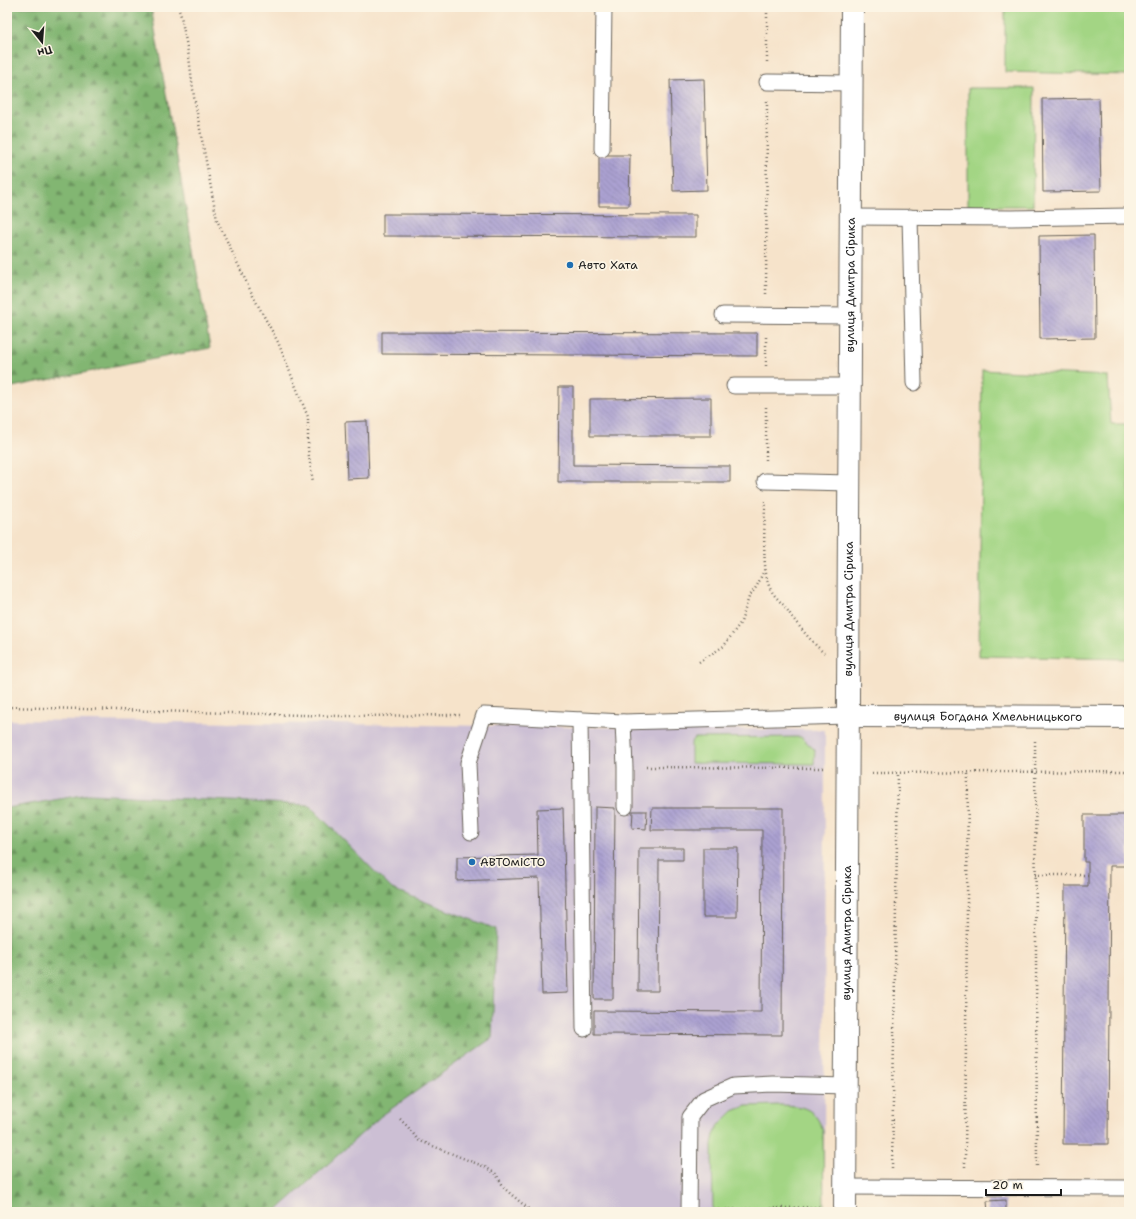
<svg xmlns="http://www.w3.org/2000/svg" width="1136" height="1219" viewBox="0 0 1136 1219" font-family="'Shantell Sans',sans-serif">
	<defs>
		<pattern id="forest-firs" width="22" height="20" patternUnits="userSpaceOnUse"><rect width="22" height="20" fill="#82b672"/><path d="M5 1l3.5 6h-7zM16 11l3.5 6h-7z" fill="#6a935d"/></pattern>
		<pattern id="building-back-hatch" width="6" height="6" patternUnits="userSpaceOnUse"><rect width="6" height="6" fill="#aba1d1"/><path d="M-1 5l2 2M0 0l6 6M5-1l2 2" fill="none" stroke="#8a82a9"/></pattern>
	</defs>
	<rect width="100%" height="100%" fill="#fcf5e5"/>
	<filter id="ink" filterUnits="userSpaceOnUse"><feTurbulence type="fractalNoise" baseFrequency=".025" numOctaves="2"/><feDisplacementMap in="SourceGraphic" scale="8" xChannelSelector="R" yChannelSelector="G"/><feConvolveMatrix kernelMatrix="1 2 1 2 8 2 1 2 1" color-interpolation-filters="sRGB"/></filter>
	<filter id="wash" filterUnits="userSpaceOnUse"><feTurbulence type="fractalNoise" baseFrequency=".012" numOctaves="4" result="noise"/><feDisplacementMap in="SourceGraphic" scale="16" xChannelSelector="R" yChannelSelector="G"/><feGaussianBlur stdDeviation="0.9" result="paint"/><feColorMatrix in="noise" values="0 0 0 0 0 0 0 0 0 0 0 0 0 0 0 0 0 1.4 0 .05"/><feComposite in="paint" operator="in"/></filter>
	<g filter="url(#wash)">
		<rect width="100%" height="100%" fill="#f6e3ca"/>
		<polygon fill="#ccbfd4" points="7,720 825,730 824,1212 7,1212"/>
		<g fill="#a3d584" stroke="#607850">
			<polygon points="1005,7 1129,7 1129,75 1005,72"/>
			<polygon points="968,88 1034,88 1033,206 968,206"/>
			<polygon points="982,370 1108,376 1111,424 1129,424 1129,659 979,656"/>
			<polygon points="801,737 815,750 814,764 691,763 691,743 695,738"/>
			<path d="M 781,1105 C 803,1106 814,1107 823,1130 L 824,1212 L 713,1212 L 712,1144 L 714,1135 L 719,1125 L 733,1111 L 746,1106 Z"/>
		</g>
		<g fill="url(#forest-firs)" stroke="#4f6947">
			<polygon points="7,7 151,7 210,348 7,388"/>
			<polygon points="89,794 309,805 392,889 496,929 492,1038 381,1116 275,1212 7,1212 7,808"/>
		</g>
		<g id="blocks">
			<g fill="url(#building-back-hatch)">
				<polygon points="704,79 707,190 673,191 670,80"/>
				<polygon points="1099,98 1101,191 1043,192 1042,99"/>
				<polygon points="599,155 630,155 629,206 599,206"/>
				<polygon points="383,214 696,215 696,237 383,236"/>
				<polygon points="1094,235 1095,338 1040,339 1039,236"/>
				<polygon points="382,332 757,333 757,356 382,354"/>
				<polygon points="559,387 573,387 573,465 730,466 730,482 558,482"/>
				<polygon points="711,398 711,436 590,436 590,399"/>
				<polygon points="367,421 369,478 347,479 345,422"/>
				<polygon points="595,807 615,808 613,999 594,999"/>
				<polygon points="563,808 568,993 542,994 539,878 457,881 457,857 538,855 537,809"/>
				<polygon points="652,808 783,808 782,1035 594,1034 594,1011 761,1012 762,830 651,830"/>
				<polygon points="633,811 647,811 646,829 632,828"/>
				<polygon points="1084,815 1129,815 1129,866 1110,866 1108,1144 1063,1144 1065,886 1088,886 1088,862 1084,862"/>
				<polygon points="639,848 683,848 683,860 659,860 658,991 638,991"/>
				<polygon points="703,848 738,848 737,917 703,917"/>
				<polygon points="1006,1200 1006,1212 988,1212 987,1201"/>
			</g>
		</g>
	</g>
	<g filter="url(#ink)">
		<use href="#blocks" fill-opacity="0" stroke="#686259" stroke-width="1"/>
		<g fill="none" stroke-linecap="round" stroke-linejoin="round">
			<defs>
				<g id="lane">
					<polyline points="767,82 852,83"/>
					<polyline points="602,149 604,7"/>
					<polyline points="851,217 1012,218 1129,216"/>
					<polyline points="910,217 914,383"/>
					<polyline points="723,315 850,316"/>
					<polyline points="734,386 850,386"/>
					<polyline points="765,481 849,483"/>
					<polyline points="580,720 584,1029"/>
					<polyline points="623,722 625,767 625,807"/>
					<polyline points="471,832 468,763 484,715 623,722 848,716"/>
					<polyline points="845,1187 1129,1188"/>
					<polyline points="689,1212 690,1117 704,1099 733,1086 773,1084 845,1086"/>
				</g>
				<g id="secondary">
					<path id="s1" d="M 848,716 L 1129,717"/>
					<path id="s2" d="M 845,1212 L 852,7"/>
				</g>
			</defs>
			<use href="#lane" stroke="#686259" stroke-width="17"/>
			<use href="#secondary" stroke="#686259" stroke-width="24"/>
			<g stroke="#686259" stroke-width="2.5" stroke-dasharray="1 3" stroke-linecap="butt">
				<polyline points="178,7 181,16 189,57 194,97 217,220 254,298 278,342 308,417 308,450 313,482"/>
				<polyline points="767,62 767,7"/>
				<polyline points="766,294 767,101"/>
				<polyline points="766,366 766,335"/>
				<polyline points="766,460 766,405"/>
				<path d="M 765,501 C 765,522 761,574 771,590 C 776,599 785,605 790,614 C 800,628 812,642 824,653"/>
				<polyline points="699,662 724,646 741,622 749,597 757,586 765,568"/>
				<polyline points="7,707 340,716 462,715"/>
				<polyline points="1035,741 1037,1168"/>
				<polyline points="646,767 825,768"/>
				<polyline points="872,773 1129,771"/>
				<polyline points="1035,875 1088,875"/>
				<polyline points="400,1119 408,1127 418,1140 485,1167 496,1174 505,1189 532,1212"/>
				<polyline points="965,1167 968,773"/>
				<polyline points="892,1168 898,773"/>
				<polyline points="710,1210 820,1207"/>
			</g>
			<use href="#lane" stroke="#fff" stroke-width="15"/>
			<use href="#secondary" stroke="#fff" stroke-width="22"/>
		</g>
	</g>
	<g fill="#1f6fb2" stroke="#fcf5e5" stroke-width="1.5">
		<circle cx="570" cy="265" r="4"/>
		<circle cx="472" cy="862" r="4"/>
	</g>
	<g text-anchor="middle" stroke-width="3.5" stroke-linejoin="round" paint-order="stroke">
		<g font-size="12" fill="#1c1c1c" stroke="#fcf5e5" text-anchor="start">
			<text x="578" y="269">Авто Хата</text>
			<text x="480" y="866">АВТОміСТО</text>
		</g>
		<g font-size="12" fill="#1c1c1c" stroke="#fcf5e5">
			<text dy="4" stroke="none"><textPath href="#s2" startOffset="927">вулиця Дмитра Сірика</textPath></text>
			<text dy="4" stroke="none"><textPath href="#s2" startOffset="603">вулиця Дмитра Сірика</textPath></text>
			<text dy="4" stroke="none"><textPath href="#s1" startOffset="140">вулиця Богдана Хмельницького</textPath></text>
			<text dy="4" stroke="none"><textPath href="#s2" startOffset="279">вулиця Дмитра Сірика</textPath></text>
		</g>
	</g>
	<rect width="1136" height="1219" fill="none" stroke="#fcf5e5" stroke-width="24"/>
	<g transform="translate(42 42) rotate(163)" stroke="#fcf5e5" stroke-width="3" paint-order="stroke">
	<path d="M0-3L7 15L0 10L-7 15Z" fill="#1c1c1c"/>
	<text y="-6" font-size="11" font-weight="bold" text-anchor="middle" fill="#1c1c1c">Пн</text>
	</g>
	<path d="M986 1189v6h75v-6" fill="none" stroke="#1c1c1c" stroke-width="2"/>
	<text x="992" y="1189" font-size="12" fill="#1c1c1c" stroke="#fcf5e5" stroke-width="3" paint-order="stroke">20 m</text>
</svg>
